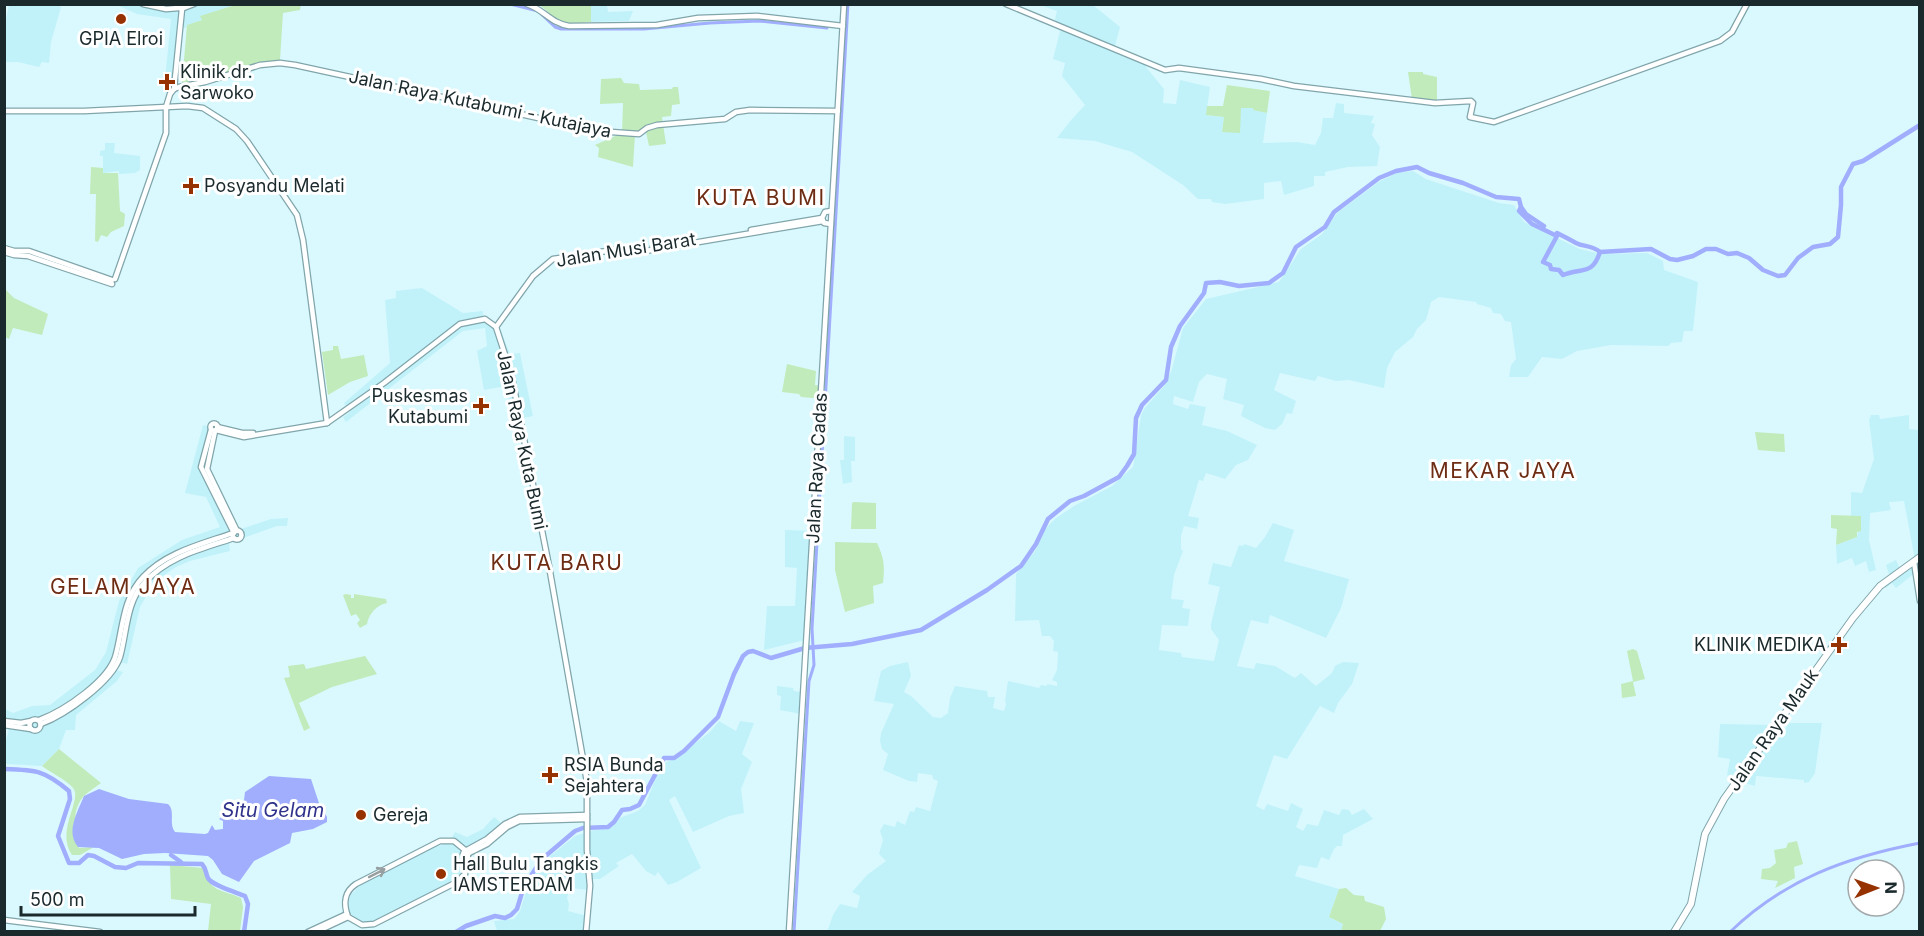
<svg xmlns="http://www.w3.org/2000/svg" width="1924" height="936" viewBox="0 0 1924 936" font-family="Inter,sans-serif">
	<rect width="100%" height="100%" fill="#daf9fe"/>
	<g fill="#c1f2fa">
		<polygon points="56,5 61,7 51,42 49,63 42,62 39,67 18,62 5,62 5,24 9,5 50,6"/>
		<polygon points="117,5 235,5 201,16 202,20 187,25 186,28 183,28 177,85 171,86 166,93 164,89 171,19 137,14"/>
		<polygon points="591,5 607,5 608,12 633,11 629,21 591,22"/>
		<polygon points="1040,5 1093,5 1120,27 1114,50 1147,62 1146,67 1164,89 1163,103 1176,104 1180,80 1210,87 1206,115 1224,117 1222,131 1241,108 1253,108 1254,110 1267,113 1263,143 1297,142 1315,145 1321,133 1323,118 1333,118 1336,103 1344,104 1344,113 1374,116 1371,123 1375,124 1372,135 1380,147 1377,166 1348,167 1325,172 1325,176 1314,176 1314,186 1284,195 1281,181 1264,183 1264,199 1225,204 1212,202 1211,199 1198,199 1183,185 1132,152 1095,141 1057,138 1072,119 1085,105 1062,76 1065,63 1053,59 1061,27 1054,23 1057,11"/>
		<polygon points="105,143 115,143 114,153 140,156 140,170 135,173 119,174 119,171 103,173 103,156 100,156 100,151 105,150"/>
		<polygon points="1413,171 1426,179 1499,203 1514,205 1524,222 1580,249 1601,254 1647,253 1663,261 1664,270 1698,282 1693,331 1684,331 1682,342 1671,343 1668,346 1611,345 1577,351 1562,359 1542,357 1528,377 1509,377 1511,365 1516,359 1511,322 1505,321 1501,314 1493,313 1491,308 1477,304 1476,302 1439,297 1431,302 1426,320 1417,329 1413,337 1395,352 1387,368 1384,388 1349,380 1336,381 1318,376 1315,381 1280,373 1274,390 1296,401 1292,414 1287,413 1282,424 1275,430 1265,428 1241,416 1244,405 1223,399 1227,379 1207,374 1199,382 1193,402 1174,396 1173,404 1188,409 1190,404 1206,407 1202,425 1227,431 1257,445 1248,460 1236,465 1225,479 1206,473 1203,481 1199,480 1188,516 1199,518 1197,529 1184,526 1181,536 1181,549 1183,551 1174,575 1171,599 1184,600 1182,608 1190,609 1188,626 1162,625 1159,650 1181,653 1182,657 1214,661 1219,640 1211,629 1211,624 1220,587 1208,584 1213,563 1231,567 1239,545 1243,546 1244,544 1256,548 1265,537 1273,523 1294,530 1284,561 1349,579 1341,608 1326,638 1270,615 1268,624 1251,620 1237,666 1254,669 1256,663 1275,666 1295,678 1301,673 1316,686 1332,673 1335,666 1343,662 1359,663 1352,684 1338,703 1334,713 1320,706 1287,759 1274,755 1256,806 1264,810 1267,804 1288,811 1291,803 1303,809 1296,827 1303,831 1307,824 1318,826 1324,810 1339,815 1342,809 1349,810 1352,815 1364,809 1373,819 1343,835 1342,846 1337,846 1334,849 1329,860 1321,857 1317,868 1299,865 1295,876 1339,889 1329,917 1343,924 1341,931 827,932 833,915 840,904 857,908 860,896 852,892 867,875 886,861 879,854 883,840 880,831 884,824 895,827 897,821 905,825 910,811 914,812 916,807 930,811 938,781 933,779 932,775 918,773 917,782 909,781 883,770 888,754 882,749 880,741 881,733 894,704 874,701 881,671 890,666 908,662 911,676 904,692 911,696 933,717 941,718 948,713 950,698 955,686 987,691 988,697 995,697 993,708 1004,711 1006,704 1005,701 1008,681 1039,688 1041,685 1047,686 1047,684 1057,686 1057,682 1052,680 1057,670 1058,652 1053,651 1054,641 1050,636 1042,636 1039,620 1015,621 1016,574 1035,551 1044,530 1056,518 1074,506 1112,486 1133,467 1141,415 1144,409 1164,386 1171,372 1183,328 1206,299 1279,282 1301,249 1322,234 1338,212 1380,181 1397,173"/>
		<polygon points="422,288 463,313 483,311 483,319 496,324 501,331 510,354 520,353 533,416 512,420 506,386 484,390 477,351 487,346 485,328 463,331 346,422 343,417 350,412 344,403 390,363 385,300 396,298 396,291"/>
		<polygon points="1871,415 1879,415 1880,419 1909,415 1909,429 1919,430 1919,424 1919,577 1916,572 1896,588 1892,583 1886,588 1881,583 1890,577 1886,565 1896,560 1900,569 1915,560 1904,501 1889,502 1891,510 1870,513 1869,540 1876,570 1869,572 1866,561 1855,566 1852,558 1837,564 1836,545 1857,537 1861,516 1851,516 1851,492 1862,493 1874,459 1869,420"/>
		<polygon points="203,425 218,428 208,467 237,526 241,529 271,519 288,518 287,526 277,526 229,543 230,551 190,561 176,567 160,578 162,584 154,590 151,588 140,607 127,664 120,662 116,670 123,672 117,681 76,715 75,730 66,730 59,749 42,766 7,764 5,762 5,743 9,730 5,728 5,709 13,713 32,706 50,705 95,670 106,652 119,601 138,568 182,540 220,527 206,497 185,493"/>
		<polygon points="844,436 855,437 855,461 851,461 852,482 843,484 840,460 844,460"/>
		<polygon points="785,530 815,531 809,639 764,650 767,606 795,606 797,568 785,567"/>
		<polygon points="777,686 793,688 794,691 801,692 801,714 780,710 781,696 777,695"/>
		<polygon points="719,721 736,731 740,721 754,723 742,754 752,762 741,789 744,813 729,816 693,832 675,796 669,800 701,868 677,882 668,885 658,872 655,876 646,871 632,854 616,863 619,866 600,879 589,879 589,890 570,888 567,898 569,904 568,911 587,916 584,931 497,931 494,921 514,919 520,911 528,885 544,861 575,836 594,830 608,829 613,826 617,819 638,811 645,805 659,770 664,763 674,759 710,732"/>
		<polygon points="1787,723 1822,723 1815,773 1809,782 1804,783 1804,780 1756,776 1755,786 1737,781 1733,777 1727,775 1730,759 1718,757 1720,724 1777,725 1771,736 1785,736"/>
		<polygon points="494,817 501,823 483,841 469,848 460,847 468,859 467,869 461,877 376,921 365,923 354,920 348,908 349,897 364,881 435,847 449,843 455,832 467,837 483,829"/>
	</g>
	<g fill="#c1ebba">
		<polygon points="235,5 301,5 300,10 283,13 280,60 248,65 233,73 182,83 187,25 202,20 200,16"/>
		<path d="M 538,5 L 591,5 L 591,22 C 580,23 567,25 557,19 C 550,15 546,8 538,5 Z"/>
		<polygon points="1408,72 1423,72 1423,74 1437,77 1437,100 1412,99"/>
		<polygon points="621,78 624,83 639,84 640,90 672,89 673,87 678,87 680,104 672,105 671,116 662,117 666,144 649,146 646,132 635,134 633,167 598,157 599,148 595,145 622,133 623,103 600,104 601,79"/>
		<polygon points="1227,85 1270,91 1267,113 1253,110 1253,108 1241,108 1240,133 1222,132 1224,117 1206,115 1207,106 1223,106"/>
		<polygon points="91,167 103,168 103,173 118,173 120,211 125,214 124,226 111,232 107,237 101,235 98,242 95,241 96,194 90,194"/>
		<polygon points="5,289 14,298 48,314 42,335 13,328 9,339 5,337"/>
		<polygon points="333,346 338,346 341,359 364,355 368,376 350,382 328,395 322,352 333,350"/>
		<polygon points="787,364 816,371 815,385 824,386 824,399 801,397 799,394 782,392"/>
		<polygon points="1755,432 1784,434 1785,452 1758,450"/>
		<polygon points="854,502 876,503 876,529 851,529 852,503"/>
		<polygon points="1831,515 1861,516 1861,531 1857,532 1857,537 1836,545 1837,529 1831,528"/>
		<path d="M 835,542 L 877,543 C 884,558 885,566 883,583 L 873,586 L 874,603 L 845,612 L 835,570 Z"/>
		<path d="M 346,594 L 351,595 L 351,598 L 354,598 L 354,594 L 386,599 L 387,603 C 376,605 369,614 367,624 L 360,628 L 357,623 L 360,620 L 356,614 L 351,616 L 343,595 Z"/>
		<polygon points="1633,649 1637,651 1645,679 1633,682 1636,696 1622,698 1621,684 1633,681 1627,651"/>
		<polygon points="365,656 377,674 332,687 299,703 310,728 304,731 284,678 290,677 288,666 304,664 306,669"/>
		<path d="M 59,749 L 101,783 C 96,787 89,791 85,795 C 70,810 76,830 79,848 L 94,847 L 80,855 L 72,855 C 55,830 83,800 73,788 C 68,781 50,772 42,766 Z"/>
		<polygon points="1797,841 1803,864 1794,867 1795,878 1775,888 1778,881 1761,879 1762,869 1770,868 1776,863 1774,850 1786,848 1788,843"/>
		<path d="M 170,865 L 203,868 C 209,892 221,889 241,898 L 243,907 L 240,931 L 208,931 L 211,904 L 171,899 Z"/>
		<polygon points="1346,888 1354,895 1364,896 1365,901 1384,907 1386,919 1380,931 1341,931 1343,924 1329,917 1339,889"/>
	</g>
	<path fill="#a0aefd" d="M 269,776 L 311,779 L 319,803 L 327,817 L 327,822 L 313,829 L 292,833 L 290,843 L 254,861 L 239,882 L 222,874 L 213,860 L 208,856 L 165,853 L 144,854 L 122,859 L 99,848 L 78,847 C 65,832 78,811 84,796 L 99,789 L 129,799 L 168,804 C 176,811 168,823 175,832 L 205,834 L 208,833 L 212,825 L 215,830 L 223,829 L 223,821 L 219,819 L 225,814 L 229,802 L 242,803 L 244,800 L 245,792 Z"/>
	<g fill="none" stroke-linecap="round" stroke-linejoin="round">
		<g stroke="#a0aefd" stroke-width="3">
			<polyline points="510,4 538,11 555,27 561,29 644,29 710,23 759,21 827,28"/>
			<polyline points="794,932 809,681 814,665 812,629 848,4"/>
			<path d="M 1730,932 C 1785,879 1847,857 1920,843"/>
		</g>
		<g stroke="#a0aefd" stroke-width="4.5">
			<polyline points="1521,207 1526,214 1544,226"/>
			<path d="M 1557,233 C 1563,236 1569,239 1576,243 C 1584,247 1592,245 1600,252"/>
			<path d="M 4,769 C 36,770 44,770 69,791 L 70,799 L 58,836 L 69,863 L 79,863 L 88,855 L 94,856 L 115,867 L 126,868 L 138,863 L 202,864 C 207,870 205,872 208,878 C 211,885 238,893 245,896 L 248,904 L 244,932"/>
			<polyline points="171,855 181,862"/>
			<path d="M 456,932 L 466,926 L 495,916 L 505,918 L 511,915 L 517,909 L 524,886 L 542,859 L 575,831 L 583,828 L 608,827 L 614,822 L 622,810 L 630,809 L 639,805 L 664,758 L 674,758 L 684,751 L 718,717 L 734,674 L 743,656 L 748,652 L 753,651 L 771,658 L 805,648 L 852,644 L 921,630 L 987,590 L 1021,566 L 1036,544 L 1048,519 L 1070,501 L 1084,496 L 1119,477 L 1127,466 L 1134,454 L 1136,418 L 1142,405 L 1166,380 L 1171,347 L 1180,326 L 1204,293 L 1206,283 L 1220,282 L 1239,286 L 1269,283 L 1283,273 L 1296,247 L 1325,227 L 1334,212 L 1379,178 L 1396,171 L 1417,167 L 1429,173 L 1463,183 L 1496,197 L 1519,199 L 1521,207 L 1519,211 L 1532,224 L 1557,236 L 1543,262 L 1550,265 L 1551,269 L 1559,270 L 1563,275 C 1583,267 1592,276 1600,252 L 1651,249 L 1670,259 L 1677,260 L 1693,256 L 1706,249 L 1716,249 L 1728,254 L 1737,253 L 1749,258 L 1763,270 L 1778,276 L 1785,275 L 1798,258 L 1813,247 L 1830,244 L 1838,237 L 1841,205 L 1841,187 L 1853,164 L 1863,161 L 1920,125"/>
		</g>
		<defs>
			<g id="tertiary">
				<polyline points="143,4 166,9 179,8"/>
				<polyline points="179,4 181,9 194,4"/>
				<path d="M 527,4 C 543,9 552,24 569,26 L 657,25 L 698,18 L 757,16 L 843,26"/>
				<polyline points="1006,4 1165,70 1179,68 1261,79 1294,86 1435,103 1471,101 1473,103 1470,117 1494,122 1720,41 1732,32 1747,4"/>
				<polyline points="174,89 182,9"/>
				<polyline points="4,111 84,111 187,106 203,108 236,129 247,141 297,215 303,240 327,423"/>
				<polyline points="831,224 824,223 822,218 825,212 831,211"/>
				<polyline points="751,230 822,218"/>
				<polyline points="653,247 683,242"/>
				<polyline points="4,248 14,251 29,251 112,280"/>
				<polyline points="4,252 14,255 28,256 112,284"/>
				<polyline points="115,279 166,133 166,107 170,94 174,89 179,87 205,82 260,65 280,63 295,65 598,131 639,134 647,128 657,125 725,119 736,112 750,110 838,111"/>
				<polyline points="496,327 533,276 553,259 620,249 622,255 823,221"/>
				<circle cx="214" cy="427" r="3.5"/>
				<polyline points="217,427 242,433 253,433"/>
				<polyline points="211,430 201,467 234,533"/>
				<polyline points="216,430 244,437 327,423 384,383 460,324 485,319 496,327 511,373 549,566 587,782 587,850 590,886 586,932"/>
				<polyline points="215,431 207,469 237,531"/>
				<circle cx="237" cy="535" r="4.5"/>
				<polyline points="1914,562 1920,601"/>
				<circle cx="35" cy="725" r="5.5"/>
				<path d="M 39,720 C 64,711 110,680 116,654 C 123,627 123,598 143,577 C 166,552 202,544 233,533"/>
				<polyline points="4,721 21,723 31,721"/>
				<path d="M 41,724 C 65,715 112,682 120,657 C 127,632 126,603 144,583 C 169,556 201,549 234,538"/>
				<polyline points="4,725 31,729"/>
				<path d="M 465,850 L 454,841 L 440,841 L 356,884 C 344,892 343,903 348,917 L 362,925 L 374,924 L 457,882 L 465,874 L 468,855"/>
				<polygon points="465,850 469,852 467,856 463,854"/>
				<polyline points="467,850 487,839 505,824 520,817 587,815"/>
				<polyline points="469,853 487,844 507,827 519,821 587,819"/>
				<polyline points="4,920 100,932"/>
				<polyline points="308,932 347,914"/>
				<polyline points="316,932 348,917"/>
				<polyline points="789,932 844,4"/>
			</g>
			<polyline id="primary" points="1674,932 1691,904 1705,834 1724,799 1853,618 1880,586 1920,557"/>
		</defs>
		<use href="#tertiary" stroke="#80a5ab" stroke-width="7"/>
		<use href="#primary" stroke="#80a5ab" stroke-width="8"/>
		<use href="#tertiary" stroke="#fff" stroke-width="4.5"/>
		<use href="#primary" stroke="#fff" stroke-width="6"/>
	</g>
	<defs><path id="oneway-shaft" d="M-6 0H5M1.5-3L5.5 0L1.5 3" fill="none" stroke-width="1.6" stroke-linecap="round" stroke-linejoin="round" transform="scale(1.5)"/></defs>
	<use stroke="#989fa0" href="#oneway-shaft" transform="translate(377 873) rotate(-27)"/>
	<g fill="#963100" stroke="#fff" stroke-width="2">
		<circle cx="121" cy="19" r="6"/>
		<path d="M164 73h6v6h6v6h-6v6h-6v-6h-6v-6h6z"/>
		<path d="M188 177h6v6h6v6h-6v6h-6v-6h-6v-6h6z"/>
		<path d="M478 397h6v6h6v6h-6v6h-6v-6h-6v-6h6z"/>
		<path d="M1836 636h6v6h6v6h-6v6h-6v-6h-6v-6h6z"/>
		<path d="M547 766h6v6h6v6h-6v6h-6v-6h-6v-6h6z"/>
		<circle cx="361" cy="815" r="6"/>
		<circle cx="441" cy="874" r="6"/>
	</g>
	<g text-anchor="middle" stroke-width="6" stroke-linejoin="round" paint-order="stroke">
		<g font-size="18" fill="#1a292c" stroke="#fff" text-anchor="start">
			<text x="121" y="45" text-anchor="middle">GPIA Elroi</text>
			<text x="180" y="78">Klinik dr.<tspan x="180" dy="21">Sarwoko</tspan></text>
			<text x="204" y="192">Posyandu Melati</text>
			<text x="468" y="402" text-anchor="end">Puskesmas<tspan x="468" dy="21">Kutabumi</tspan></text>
			<text x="1826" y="651" text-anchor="end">KLINIK MEDIKA</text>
			<text x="564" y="771">RSIA Bunda<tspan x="564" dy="21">Sejahtera</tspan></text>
			<text x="373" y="821">Gereja</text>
			<text x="453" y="870">Hall Bulu Tangkis<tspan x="453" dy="21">IAMSTERDAM</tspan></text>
		</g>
		<g font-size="18" fill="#1a292c" stroke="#fff">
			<text transform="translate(480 104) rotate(12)" y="6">Jalan Raya Kutabumi - Kutajaya</text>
			<text transform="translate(626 250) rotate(-9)" y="6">Jalan Musi Barat</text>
			<text transform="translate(522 440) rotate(78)" y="6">Jalan Raya Kuta Bumi</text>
			<text transform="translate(817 468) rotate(-87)" y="6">Jalan Raya Cadas</text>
			<text transform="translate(1773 730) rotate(-55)" y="6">Jalan Raya Mauk</text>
		</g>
		<g font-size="20" font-style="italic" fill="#2f328a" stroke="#fff">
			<text x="273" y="817">Situ Gelam</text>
		</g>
		<g font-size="21" letter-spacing="1.5" fill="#6d2c13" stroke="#fff">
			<text x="761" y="205">KUTA BUMI</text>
			<text x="1503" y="478">MEKAR JAYA</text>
			<text x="557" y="570">KUTA BARU</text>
			<text x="123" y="594">GELAM JAYA</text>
		</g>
	</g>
	<rect width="1924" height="936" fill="none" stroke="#1a292c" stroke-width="12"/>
	<g transform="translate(1876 888) rotate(89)"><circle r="28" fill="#ffffff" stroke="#a3a9ab" stroke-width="1.5"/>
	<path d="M0-4.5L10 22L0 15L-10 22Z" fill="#963100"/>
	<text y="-9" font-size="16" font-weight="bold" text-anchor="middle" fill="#1a292c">N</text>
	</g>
	<path d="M21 906v9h174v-9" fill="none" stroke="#1a292c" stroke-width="3"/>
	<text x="30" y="906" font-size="18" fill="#1a292c" stroke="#ffffff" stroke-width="4.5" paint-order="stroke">500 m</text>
</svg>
